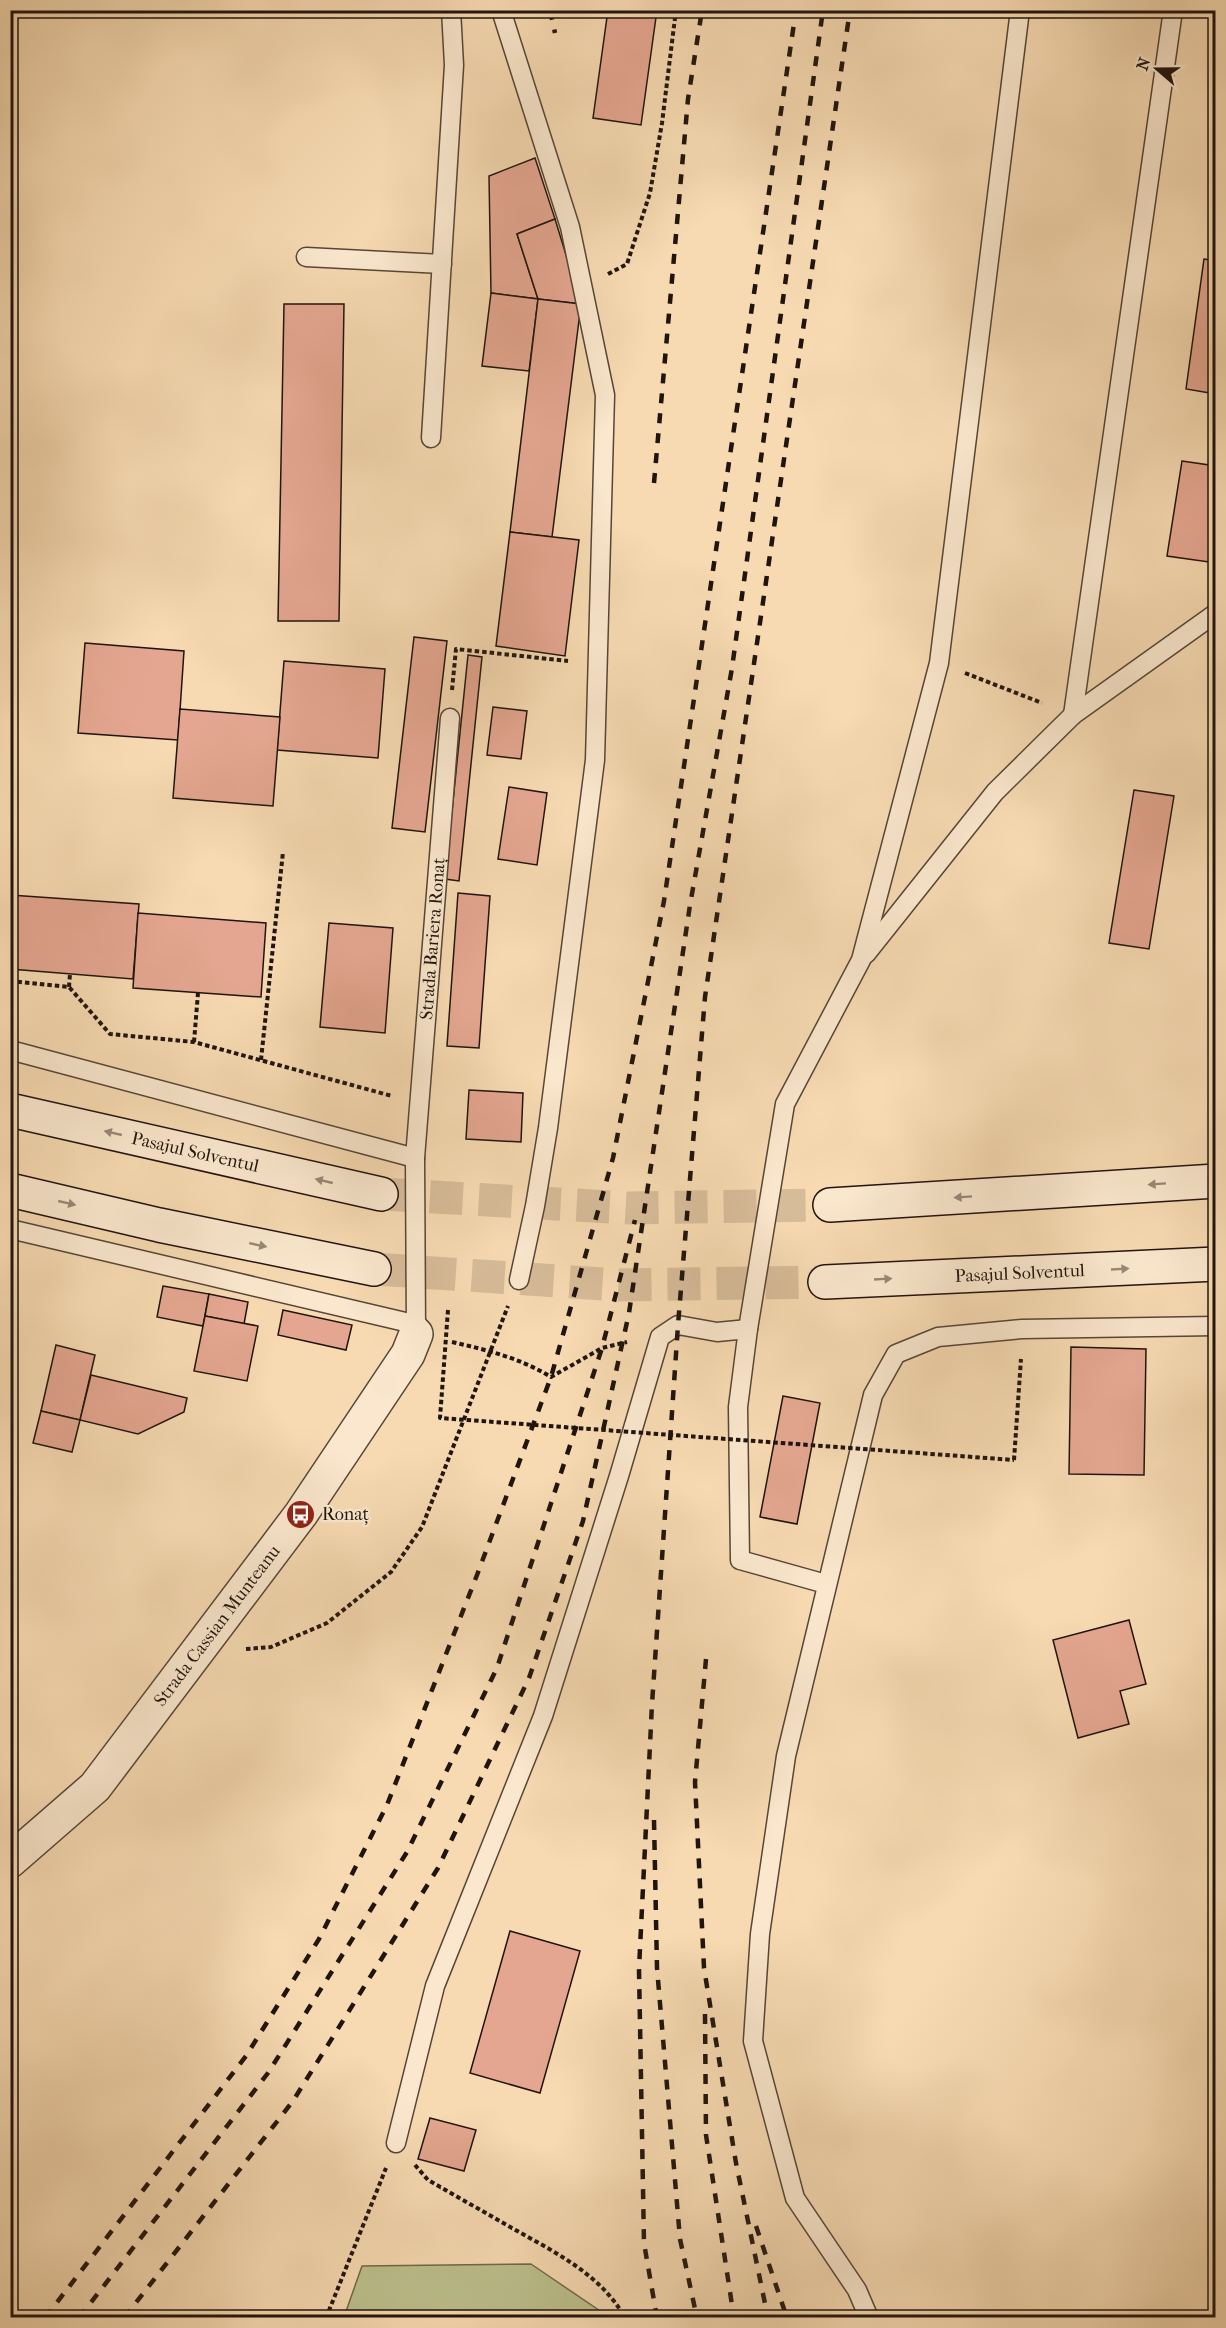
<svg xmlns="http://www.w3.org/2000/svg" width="1226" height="2328" viewBox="0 0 1226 2328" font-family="'IM FELL French Canon',serif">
	<rect width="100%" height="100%" fill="#f7dab2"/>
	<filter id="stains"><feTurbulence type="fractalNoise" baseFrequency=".00333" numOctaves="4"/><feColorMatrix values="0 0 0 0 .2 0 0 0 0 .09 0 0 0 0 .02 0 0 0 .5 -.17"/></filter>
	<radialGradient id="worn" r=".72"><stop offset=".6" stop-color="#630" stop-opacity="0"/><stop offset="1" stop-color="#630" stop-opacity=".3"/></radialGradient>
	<polygon fill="#bcc08d" stroke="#6e6a4e" stroke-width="1.5" points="531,2264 609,2317 344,2317 362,2266"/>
	<g fill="#e4a690" stroke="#20140e" stroke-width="1.5">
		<polygon points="608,10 657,10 641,125 593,118"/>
		<polygon points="535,158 555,219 517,234 538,299 491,293 489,176"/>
		<polygon points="555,219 581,304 538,299 517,234"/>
		<polygon points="1204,259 1216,261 1216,394 1186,389"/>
		<polygon points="491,293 538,299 529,371 482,366"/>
		<polygon points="538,299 581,304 552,537 510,532"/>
		<polygon points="284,304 344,304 339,621 278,621"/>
		<polygon points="1182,461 1216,466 1216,563 1167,556"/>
		<polygon points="510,532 579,540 565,656 496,646"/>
		<polygon points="414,637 447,641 425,832 392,828"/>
		<polygon points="85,643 184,651 178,740 78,733"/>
		<polygon points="468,655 482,657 459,881 445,879"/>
		<polygon points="284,661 385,669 378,758 277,750"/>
		<polygon points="493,707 527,711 521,759 487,755"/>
		<polygon points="180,709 280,717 273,806 173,798"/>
		<polygon points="509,787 547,793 537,865 498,859"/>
		<polygon points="1134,790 1174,796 1149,949 1109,943"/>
		<polygon points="458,893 490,896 479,1048 447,1046"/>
		<polygon points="10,895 139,904 133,979 10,969"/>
		<polygon points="138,913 266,923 261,997 133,988"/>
		<polygon points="329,923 393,928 385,1033 320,1027"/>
		<polygon points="469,1090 523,1093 521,1142 466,1139"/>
		<polygon points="163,1286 209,1294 203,1326 157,1317"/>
		<polygon points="209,1294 248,1302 244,1324 205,1316"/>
		<polygon points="283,1310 352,1325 346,1350 278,1335"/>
		<polygon points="205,1316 258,1326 247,1381 194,1371"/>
		<polygon points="56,1345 95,1355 80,1420 41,1411"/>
		<polygon points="1071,1347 1146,1349 1144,1475 1069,1474"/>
		<polygon points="91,1375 187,1398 184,1412 138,1434 80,1420"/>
		<polygon points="783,1396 820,1403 797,1524 760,1517"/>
		<polygon points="41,1411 80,1420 72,1452 33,1443"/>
		<polygon points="1129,1620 1146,1684 1120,1691 1129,1724 1078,1738 1053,1640"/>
		<polygon points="510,1931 580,1951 540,2093 470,2073"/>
		<polygon points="430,2118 476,2130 464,2171 418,2159"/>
	</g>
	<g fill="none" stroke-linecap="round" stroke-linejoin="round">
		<g stroke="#d7bc99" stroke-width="33" stroke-dasharray="33 16" stroke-linecap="butt">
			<polyline points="381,1194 628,1208 830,1205"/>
			<polyline points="374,1269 619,1285 825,1282"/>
		</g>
		<defs>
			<g id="service">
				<polyline points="501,10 570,227 605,395 595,760 548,1128 535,1206 519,1280"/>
				<polyline points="306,257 442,264"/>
				<polyline points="431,438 454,65 451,10"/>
				<polyline points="1073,715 1173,10"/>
				<polyline points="866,954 995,792 1073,715 1216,613"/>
				<polyline points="10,1050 415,1158"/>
				<polyline points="10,1229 418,1325"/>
				<path id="s1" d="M 416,1334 L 415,1158 L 450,718"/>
				<polyline points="826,1584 740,1560 738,1407 748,1329 785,1104 861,960 939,663 1020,10"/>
				<polyline points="396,2143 435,1986 543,1716 619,1476 660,1337 678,1325 717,1332 748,1329"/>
				<polyline points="869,2318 857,2290 795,2198 753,2041 760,1934 786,1756 873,1395 896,1354 938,1337 1022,1329 1216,1326"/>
			</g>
			<g id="minor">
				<path id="s2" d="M 10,1861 L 95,1787 L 301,1514 L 408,1354 L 416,1334"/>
			</g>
			<g id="secondary">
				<path id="s3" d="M 10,1110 L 381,1194"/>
				<polyline points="10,1190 159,1225 374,1269"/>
				<polyline points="830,1205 1216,1181"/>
				<path id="s4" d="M 825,1282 L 1216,1264"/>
			</g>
		</defs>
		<use href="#service" stroke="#564637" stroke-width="21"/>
		<use href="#minor" stroke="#564637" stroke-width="36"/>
		<use href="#secondary" stroke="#20140e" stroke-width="36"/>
		<g stroke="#20140e" stroke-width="4" stroke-dasharray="4.5 3" stroke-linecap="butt">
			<polyline points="608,274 627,264 650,193 662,123 676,10"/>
			<polyline points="965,673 1042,703"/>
			<polyline points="452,690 456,649 568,661"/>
			<polyline points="10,981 69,987 110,1034 194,1042 392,1096"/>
			<polyline points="69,987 70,974"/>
			<polyline points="194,1042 198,993"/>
			<polyline points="261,1060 283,852"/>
			<path d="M 452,1342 C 487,1350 520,1358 551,1377 L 602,1348 L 627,1342"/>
			<polyline points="1014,1460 1021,1359"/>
			<polyline points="246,1649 271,1647 327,1623 391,1572 422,1527 508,1306"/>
			<path d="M 415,2165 L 428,2180 C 456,2196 484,2212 512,2228 C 554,2252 601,2274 625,2318"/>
			<polyline points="326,2318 386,2168"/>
		</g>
		<use href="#service" stroke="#fae7cd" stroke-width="18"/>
		<use href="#minor" stroke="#fae7cd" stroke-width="33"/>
		<use href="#secondary" stroke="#fae7cd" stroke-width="33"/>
		<g stroke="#20140e" stroke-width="4.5" stroke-dasharray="10 10" stroke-linecap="butt">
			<polyline points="550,10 555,33"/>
			<polyline points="654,483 688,99 702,10"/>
			<polyline points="706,1659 695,1782 704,1968 736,2163 768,2318"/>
			<polyline points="654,1820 657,1968 680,2239 697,2318"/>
			<polyline points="705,2014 706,2135 734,2318"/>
			<polyline points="756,2226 787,2318"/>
			<polyline points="45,2318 246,2056 319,1939 387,1805 477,1575 551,1377 613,1158 664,901 796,10"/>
			<polyline points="79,2318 268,2073 407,1852 497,1668 602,1348 635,1220"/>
			<polyline points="124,2318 293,2101 438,1868 529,1678 583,1521 629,1313 690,905 732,668 823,10"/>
			<polyline points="657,2318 644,2243 639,1969 652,1704 678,1325 705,997 850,10"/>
		</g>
		<polyline stroke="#20140e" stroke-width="4" stroke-dasharray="4.5 3" stroke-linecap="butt" points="448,1310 440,1418 1014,1460"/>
	</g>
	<defs><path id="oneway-solid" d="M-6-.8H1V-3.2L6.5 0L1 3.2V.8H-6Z" transform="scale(1.5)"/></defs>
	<g fill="#988877">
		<use href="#oneway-solid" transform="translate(113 1133) rotate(-167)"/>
		<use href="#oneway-solid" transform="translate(324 1181) rotate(-167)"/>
		<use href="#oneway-solid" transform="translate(1157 1184) rotate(176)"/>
		<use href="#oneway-solid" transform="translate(963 1197) rotate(176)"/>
		<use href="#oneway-solid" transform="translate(67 1203) rotate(13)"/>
		<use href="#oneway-solid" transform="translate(258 1245) rotate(12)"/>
		<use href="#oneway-solid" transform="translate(1120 1269) rotate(-3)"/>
		<use href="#oneway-solid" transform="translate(883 1279) rotate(-3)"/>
	</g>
	<defs>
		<symbol id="bus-disc" viewBox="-11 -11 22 22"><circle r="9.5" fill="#8f2418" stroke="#fae7cd"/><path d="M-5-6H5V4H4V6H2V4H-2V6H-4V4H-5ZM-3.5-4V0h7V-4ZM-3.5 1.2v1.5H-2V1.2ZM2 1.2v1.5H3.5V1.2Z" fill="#fff"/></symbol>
	</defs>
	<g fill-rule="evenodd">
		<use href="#bus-disc" x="284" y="1498" width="33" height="33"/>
	</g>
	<g text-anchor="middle" stroke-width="4.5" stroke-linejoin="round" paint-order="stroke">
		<g font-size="18" fill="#20140e" stroke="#fae7cd">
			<text dy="6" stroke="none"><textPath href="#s1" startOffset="396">Strada Bariera Ronaț</textPath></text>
			<text dy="6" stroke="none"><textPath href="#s3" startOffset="190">Pasajul Solventul</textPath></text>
			<text dy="6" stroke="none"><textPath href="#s4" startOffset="195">Pasajul Solventul</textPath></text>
			<text dy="6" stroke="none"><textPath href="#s2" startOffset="315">Strada Cassian Munteanu</textPath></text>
		</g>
		<g font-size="18" fill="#20140e" stroke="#fae7cd" text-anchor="start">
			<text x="322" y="1520">Ronaț</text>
		</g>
	</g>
	<rect width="1226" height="2328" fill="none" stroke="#f7dab2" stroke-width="36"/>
	<rect x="12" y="12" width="1202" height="2304" fill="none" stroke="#20140e" stroke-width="3"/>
	<rect x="18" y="18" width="1190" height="2292" fill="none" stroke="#20140e" stroke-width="1.5"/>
	<g transform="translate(1157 69) rotate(290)" stroke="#fae7cd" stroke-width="4.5" paint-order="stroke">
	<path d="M0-4.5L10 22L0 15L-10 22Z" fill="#20140e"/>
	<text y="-9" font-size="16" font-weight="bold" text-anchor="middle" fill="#20140e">N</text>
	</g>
	<rect width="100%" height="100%" filter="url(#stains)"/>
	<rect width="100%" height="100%" fill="url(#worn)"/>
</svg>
